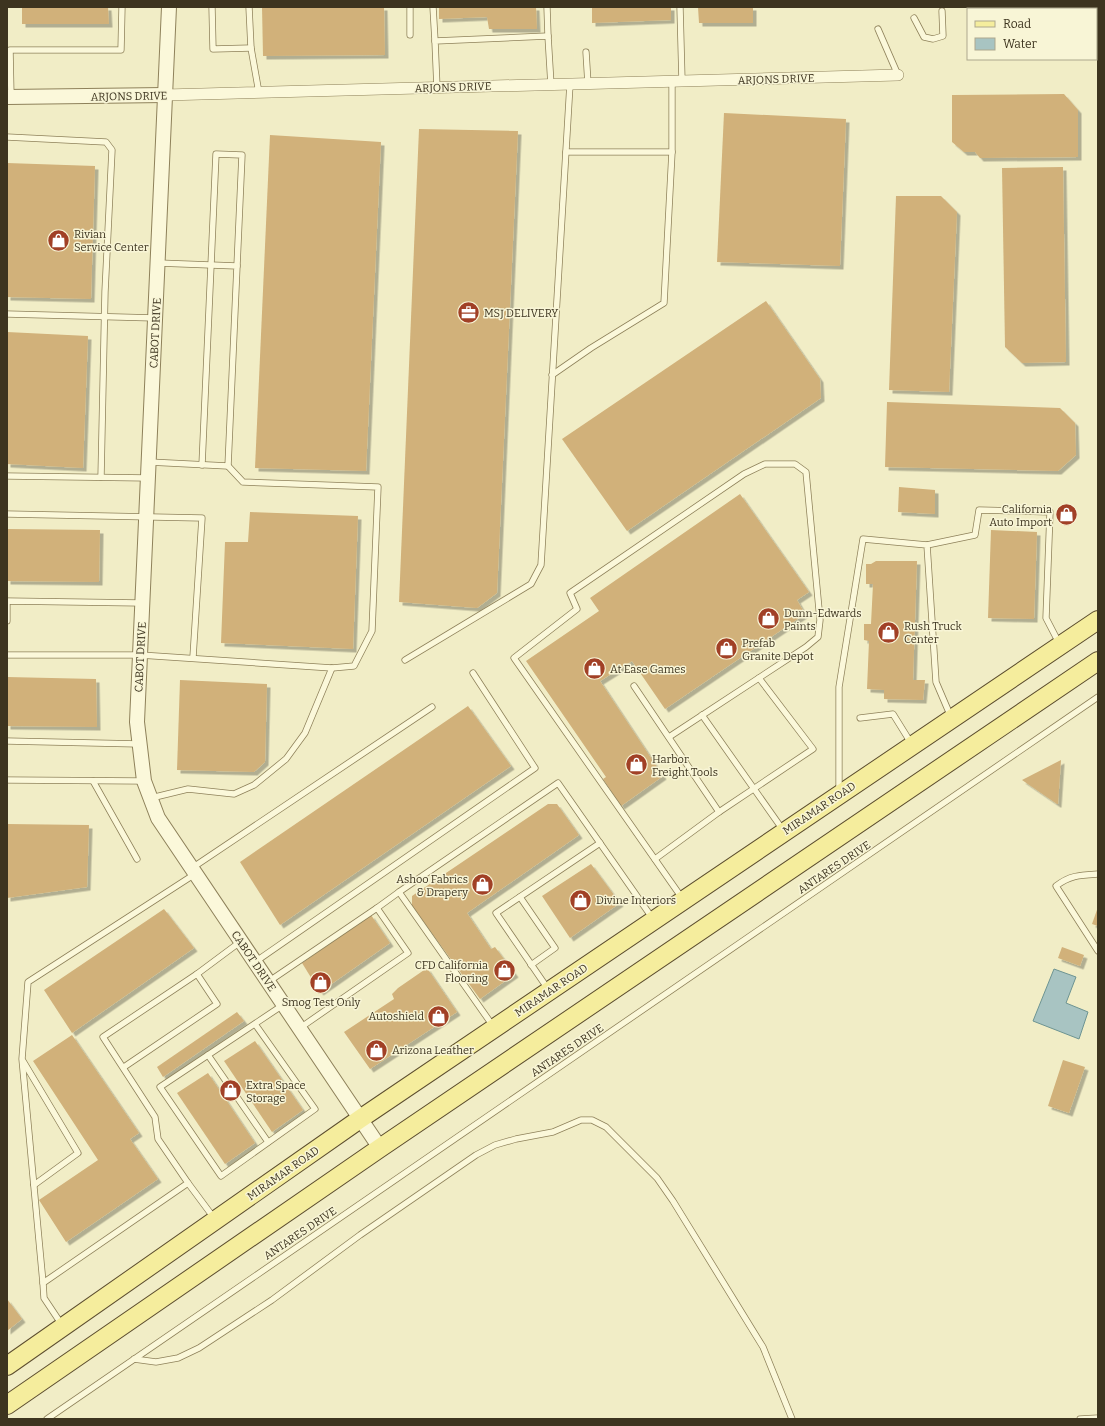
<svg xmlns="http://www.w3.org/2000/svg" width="1105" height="1426" viewBox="0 0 1105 1426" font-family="Bitter,serif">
	<defs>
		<filter id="shadow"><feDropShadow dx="3.5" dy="3.5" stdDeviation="0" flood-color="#0004"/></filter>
	</defs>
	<rect width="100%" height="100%" fill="#f1edc6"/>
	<polygon fill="#a8c4c2" stroke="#6d9492" points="1054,969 1076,977 1066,1003 1088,1012 1079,1039 1033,1021"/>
	<g fill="#d1b17a" filter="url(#shadow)">
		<polygon points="22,7 108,7 109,24 22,24"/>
		<polygon points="262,7 384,7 385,55 263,56"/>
		<polygon points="439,7 536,7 537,29 489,29 487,17 439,19"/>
		<polygon points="592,7 671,7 671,20 592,23"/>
		<polygon points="698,7 753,7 753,23 699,23"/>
		<polygon points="1064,94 1078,110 1078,157 980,158 975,152 964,152 952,142 952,95"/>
		<polygon points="724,113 846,119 840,266 717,262"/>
		<polygon points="419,129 518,131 497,593 477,608 399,602"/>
		<polygon points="270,135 381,142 366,471 255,468"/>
		<polygon points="7,163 95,166 91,299 7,297"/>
		<polygon points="1063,167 1066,362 1022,363 1005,347 1002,168"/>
		<polygon points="896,196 941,196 957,212 949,392 889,390"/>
		<polygon points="766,301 820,379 821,398 627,531 562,439"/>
		<polygon points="7,332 88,336 83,468 7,464"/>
		<polygon points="887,402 1060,408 1075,423 1076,455 1058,471 885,467"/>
		<polygon points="899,487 935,490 935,514 898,512"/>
		<polygon points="740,494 809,592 797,600 805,614 665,709 632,661 600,681 663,776 621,806 603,779 606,777 526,661 599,611 590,598"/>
		<polygon points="250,512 358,516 353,649 221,643 225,542 248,542"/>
		<polygon points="7,529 100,530 99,582 7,581"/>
		<polygon points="991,530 1037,532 1034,619 988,618"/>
		<polygon points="876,561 917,561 913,680 925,680 923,700 884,699 884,690 867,689 869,641 864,640 864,624 871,624 873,584 866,584 866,564 871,564"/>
		<polygon points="7,677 96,679 97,727 7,726"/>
		<polygon points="180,680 267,684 265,762 254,772 177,770"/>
		<polygon points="468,706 511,766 280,925 240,862"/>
		<polygon points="1061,760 1058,804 1057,804 1022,780"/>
		<polygon points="548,804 557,804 579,835 467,913 491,949 495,947 515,974 480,999 412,906 412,896"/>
		<polygon points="7,824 89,825 87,887 7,898"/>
		<polygon points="591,864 620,903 570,938 542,896"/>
		<polygon points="1098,907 1098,926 1092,924"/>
		<polygon points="164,909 194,948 72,1033 44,990"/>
		<polygon points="371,915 390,943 320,992 302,963"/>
		<polygon points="1062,947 1084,955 1080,966 1058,958"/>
		<polygon points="427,968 457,1012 370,1069 344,1032 394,999 392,994 398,988"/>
		<polygon points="237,1012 244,1021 163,1077 157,1067"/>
		<polygon points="72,1035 139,1133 130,1139 158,1179 66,1242 39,1200 98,1160 33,1061"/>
		<polygon points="255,1041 303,1110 272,1132 224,1061"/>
		<polygon points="1063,1060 1085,1067 1069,1113 1048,1106"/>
		<polygon points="208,1073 255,1143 225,1164 177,1093"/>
		<polygon points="7,1299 22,1319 7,1331"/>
	</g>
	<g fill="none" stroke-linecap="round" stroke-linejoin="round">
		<defs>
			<g id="service">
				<polyline points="212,7 213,49 251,48"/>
				<polyline points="249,7 251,48 259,93"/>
				<polyline points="410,7 410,35"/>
				<polyline points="433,7 435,41"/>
				<polyline points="547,7 548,36"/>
				<polyline points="680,7 682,81"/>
				<polyline points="914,18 924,37 933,39 943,36 942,11"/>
				<polyline points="878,29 898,75"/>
				<polyline points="586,52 588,84"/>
				<polyline points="437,88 435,41 548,36 551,85"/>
				<polyline points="11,97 10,50 121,50 122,7"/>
				<polyline points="7,137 106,142 112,150 105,292 101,477"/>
				<polyline points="566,152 672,152"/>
				<polyline points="7,314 155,318"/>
				<polyline points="552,375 591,348 664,303 672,152 672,81"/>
				<polyline points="149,462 228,466 237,266 158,263"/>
				<polyline points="202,465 216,154 242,155 237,266"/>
				<polyline points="7,476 148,478"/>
				<polyline points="7,514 202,518 193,657"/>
				<polyline points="927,545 975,535 979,510 1050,512 1046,618 1059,643"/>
				<polyline points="7,621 7,601 141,603"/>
				<polyline points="7,655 140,655 332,668 354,666 372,631 378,487 243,482 228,466"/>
				<polyline points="405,660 531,584 541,565 570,84"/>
				<polyline points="634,686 719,812"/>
				<polyline points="702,715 783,830"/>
				<polyline points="860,718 893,714 911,743"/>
				<polyline points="669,737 806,647 818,637 820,620 806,472 795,464 765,464 744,474 570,593 577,609 514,658 682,898"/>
				<polyline points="7,741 139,744"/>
				<polyline points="7,780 143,781"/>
				<polyline points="93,781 137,859"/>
				<polyline points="839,791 839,687 863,539 927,545 936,682 951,717"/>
				<polyline points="151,798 188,789 234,794 254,785 286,759 305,733 332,668"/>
				<polyline points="655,859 719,812 813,749 759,678"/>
				<polyline points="192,868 432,707"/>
				<path d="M 1098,874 C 1081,875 1070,875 1056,886 L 1098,951"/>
				<polyline points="520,897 555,948 531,965"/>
				<polyline points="377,908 399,892"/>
				<polyline points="255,962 535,768 473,673"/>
				<polyline points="197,974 240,942"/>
				<polyline points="268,982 377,908 408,953 300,1028"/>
				<polyline points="548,989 496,913 600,843"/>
				<polyline points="255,1024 315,1109 221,1176 160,1087 283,1005"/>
				<polyline points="493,1026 399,892 558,783 653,919"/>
				<polyline points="208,1055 268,1142"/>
				<polyline points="23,1061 78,1153 34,1185"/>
				<polyline points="188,1183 214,1218"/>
				<polyline points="43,1283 22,1059 28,982 195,874"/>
				<polyline points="62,1325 44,1298 43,1283 188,1183 158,1139 155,1117 103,1037 197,974 217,1004 124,1067"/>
				<polyline points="134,1359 156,1362 178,1358 199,1348 272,1300 360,1235 476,1155 495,1145 516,1139 553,1132 581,1120 592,1120 606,1127 657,1178 673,1201 763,1347 792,1419"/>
				<polyline points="47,1419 1098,697"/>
				<polyline points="1080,1419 1098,1418"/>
			</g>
			<polyline id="minor" points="165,95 898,75"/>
			<g id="tertiary">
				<polyline points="169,7 137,722 144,781 158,818 380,1148"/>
				<polyline points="7,97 165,95"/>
			</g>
			<g id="primary">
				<polyline points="7,1366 360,1119 1098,620"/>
				<polyline points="7,1405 380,1148 1098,661"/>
			</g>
		</defs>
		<use href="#service" stroke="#8e815a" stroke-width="7"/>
		<use href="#minor" stroke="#8e815a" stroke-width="12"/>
		<use href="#tertiary" stroke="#8e815a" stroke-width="16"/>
		<use href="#primary" stroke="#5c4d2e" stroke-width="20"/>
		<use href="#service" stroke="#fbf8da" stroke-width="5.5"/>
		<use href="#minor" stroke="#fbf8da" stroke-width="11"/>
		<use href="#tertiary" stroke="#fbf8da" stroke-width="14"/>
		<use href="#primary" stroke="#f5ed9d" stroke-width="18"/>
	</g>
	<defs>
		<symbol id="shop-disc" viewBox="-11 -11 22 22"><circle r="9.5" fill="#a14026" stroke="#f8f5d6"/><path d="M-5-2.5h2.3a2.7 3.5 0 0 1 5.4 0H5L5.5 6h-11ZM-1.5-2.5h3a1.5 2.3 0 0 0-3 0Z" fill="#fff"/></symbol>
		<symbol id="office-disc" viewBox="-11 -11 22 22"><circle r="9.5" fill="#a14026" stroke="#f8f5d6"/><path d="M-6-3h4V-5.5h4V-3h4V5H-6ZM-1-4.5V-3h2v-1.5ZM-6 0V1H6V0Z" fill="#fff"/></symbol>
	</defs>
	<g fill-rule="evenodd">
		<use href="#shop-disc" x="46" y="228" width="25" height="25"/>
		<use href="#office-disc" x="456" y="300" width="25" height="25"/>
		<use href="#shop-disc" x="1054" y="502" width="25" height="25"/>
		<use href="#shop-disc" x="756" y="606" width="25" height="25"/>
		<use href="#shop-disc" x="876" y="620" width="25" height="25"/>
		<use href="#shop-disc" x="714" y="636" width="25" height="25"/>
		<use href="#shop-disc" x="582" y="656" width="25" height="25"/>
		<use href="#shop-disc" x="624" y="752" width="25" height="25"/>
		<use href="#shop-disc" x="470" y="872" width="25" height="25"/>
		<use href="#shop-disc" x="568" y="888" width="25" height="25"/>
		<use href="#shop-disc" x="492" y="958" width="25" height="25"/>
		<use href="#shop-disc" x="308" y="970" width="25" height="25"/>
		<use href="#shop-disc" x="426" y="1004" width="25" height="25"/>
		<use href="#shop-disc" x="364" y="1038" width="25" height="25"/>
		<use href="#shop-disc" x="218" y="1078" width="25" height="25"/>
	</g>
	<g text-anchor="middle" stroke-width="3" stroke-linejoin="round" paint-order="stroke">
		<g font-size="11" fill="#3d341f" stroke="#f8f5d6">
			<text transform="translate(776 79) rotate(-2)" y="4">ARJONS DRIVE</text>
			<text transform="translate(453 87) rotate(-2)" y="4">ARJONS DRIVE</text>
			<text transform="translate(129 96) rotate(-1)" y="4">ARJONS DRIVE</text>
			<text transform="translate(155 333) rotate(-87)" y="4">CABOT DRIVE</text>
			<text transform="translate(140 657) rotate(-87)" y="4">CABOT DRIVE</text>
			<text transform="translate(819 808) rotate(-34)" y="4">MIRAMAR ROAD</text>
			<text transform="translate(834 867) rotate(-34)" y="4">ANTARES DRIVE</text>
			<text transform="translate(254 961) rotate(56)" y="4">CABOT DRIVE</text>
			<text transform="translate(551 990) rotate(-34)" y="4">MIRAMAR ROAD</text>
			<text transform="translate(567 1050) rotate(-34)" y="4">ANTARES DRIVE</text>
			<text transform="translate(283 1173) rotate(-35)" y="4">MIRAMAR ROAD</text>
			<text transform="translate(300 1233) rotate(-34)" y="4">ANTARES DRIVE</text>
		</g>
		<g font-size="11" fill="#3d341f" stroke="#f8f5d6" text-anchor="start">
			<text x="74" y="238">Rivian<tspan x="74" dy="13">Service Center</tspan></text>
			<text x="484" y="317">MSJ DELIVERY</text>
			<text x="1052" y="513" text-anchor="end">California<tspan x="1052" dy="13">Auto Import</tspan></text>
			<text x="784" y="617">Dunn-Edwards<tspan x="784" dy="13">Paints</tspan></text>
			<text x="904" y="630">Rush Truck<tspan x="904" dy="13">Center</tspan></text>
			<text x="742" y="647">Prefab<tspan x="742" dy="13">Granite Depot</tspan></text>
			<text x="610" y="673">At Ease Games</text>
			<text x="652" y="763">Harbor<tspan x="652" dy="13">Freight Tools</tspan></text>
			<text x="468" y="883" text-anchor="end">Ashoo Fabrics<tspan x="468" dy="13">&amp; Drapery</tspan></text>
			<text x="596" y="904">Divine Interiors</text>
			<text x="488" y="969" text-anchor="end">CFD California<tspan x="488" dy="13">Flooring</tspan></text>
			<text x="321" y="1006" text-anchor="middle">Smog Test Only</text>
			<text x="424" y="1020" text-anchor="end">Autoshield</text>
			<text x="392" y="1054">Arizona Leather</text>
			<text x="246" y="1089">Extra Space<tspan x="246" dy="13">Storage</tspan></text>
		</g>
	</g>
	<rect width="1105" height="1426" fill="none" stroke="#3d341f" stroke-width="16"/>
	<rect x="967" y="8" width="130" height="52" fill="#f8f5d6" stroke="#ada88d"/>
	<rect x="975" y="21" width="20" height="6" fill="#f5ed9d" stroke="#ada88d"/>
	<text x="1003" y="28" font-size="12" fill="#3d341f">Road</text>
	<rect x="975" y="38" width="20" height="12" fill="#a8c4c2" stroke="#ada88d"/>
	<text x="1003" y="48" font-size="12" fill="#3d341f">Water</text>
</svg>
